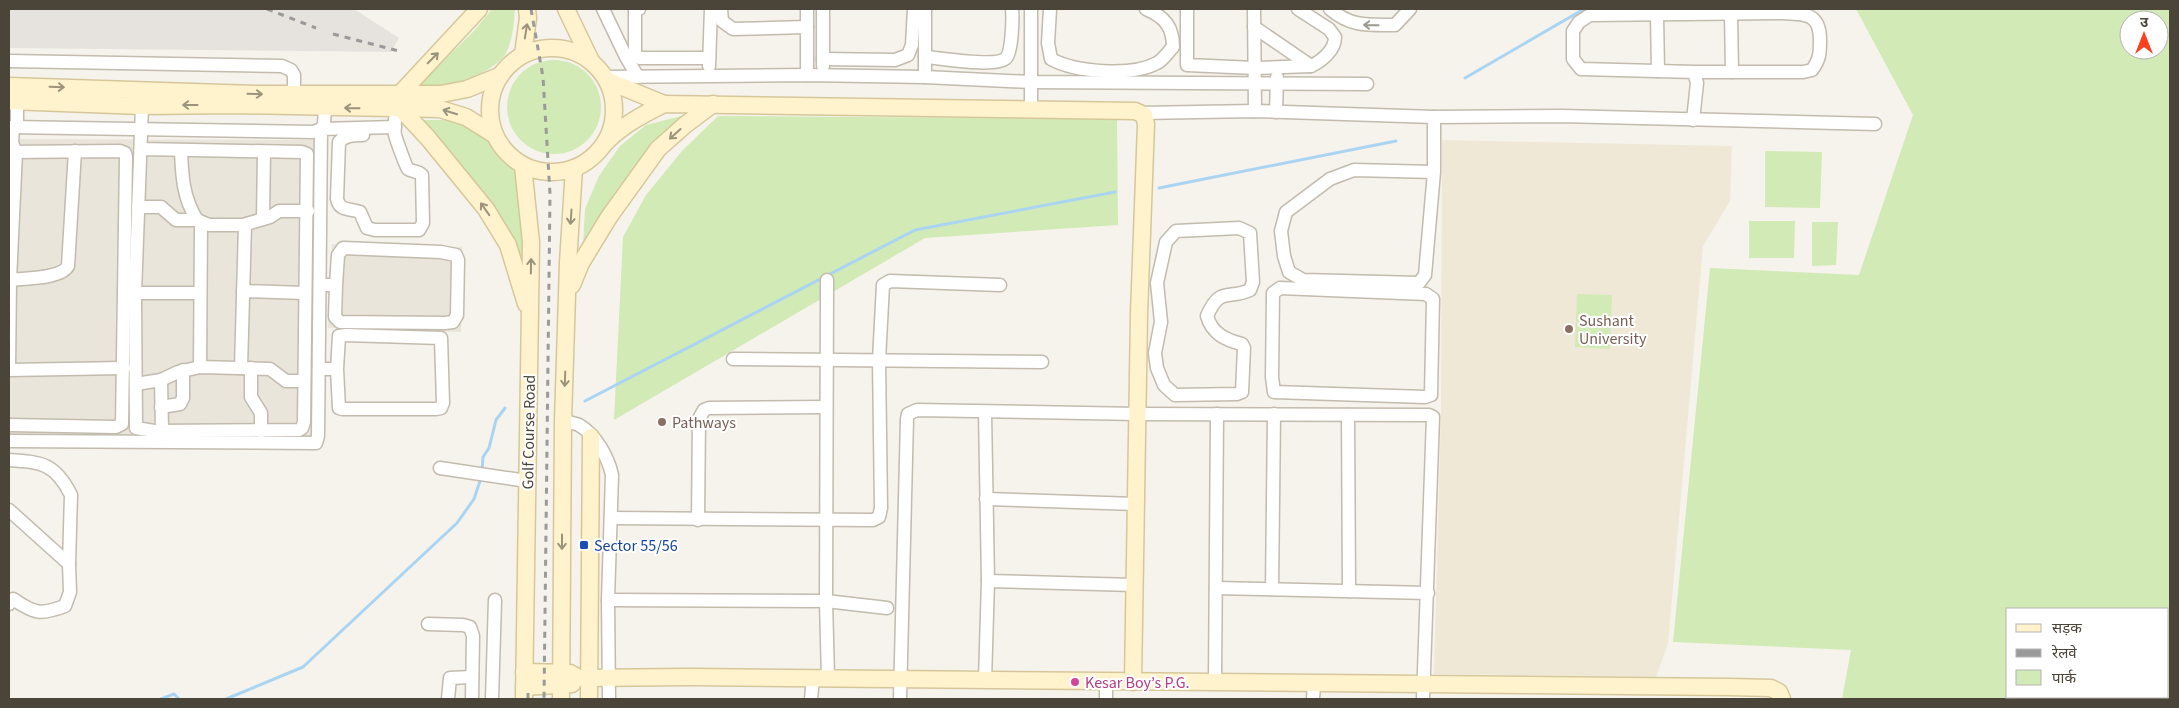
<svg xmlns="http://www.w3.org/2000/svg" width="2179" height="708" viewBox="0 0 2179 708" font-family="'Source Sans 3','Noto Sans Devanagari',sans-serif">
	<rect width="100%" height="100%" fill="#f6f3ec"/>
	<g fill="#eae5da">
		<polygon points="9,139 316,140 311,440 9,438"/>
		<polygon points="332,244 462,247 461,332 328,328"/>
	</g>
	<polygon fill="#e6e2dd" points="9,9 354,9 399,38 391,52 9,48"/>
	<polygon fill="#efe8d6" points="1442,140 1732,146 1730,201 1703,246 1668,644 1656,677 1434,674 1441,412"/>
	<g fill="#d2eab5" fill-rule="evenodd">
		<path d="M 492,9 L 515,9 C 514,23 513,37 507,51 C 500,68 460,85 441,87 C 434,88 426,86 418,86 L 473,32 Z"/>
		<path d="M 1856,9 L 2170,9 L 2170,699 L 1842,699 L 1851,650 L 1673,642 L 1710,268 L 1859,275 L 1913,115 ZM 2129,20 L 2159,20 L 2159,50 L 2129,50 ZM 2008,609 L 2168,609 L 2168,697 L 2008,697 Z"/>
		<circle cx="554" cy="107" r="47"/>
		<polygon points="685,115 583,246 585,209 599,176 620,146 646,125"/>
		<polygon points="718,116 1117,119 1118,225 925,238 614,420 623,237 646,195 682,151"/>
		<polygon points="422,120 446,120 470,124 487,137 519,178 526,263 478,187"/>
		<polygon points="1765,151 1822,152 1820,208 1765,207"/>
		<polygon points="1749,221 1795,221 1794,258 1749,258"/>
		<polygon points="1812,222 1838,222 1836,265 1812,266"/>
		<polygon points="1577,294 1612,295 1610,349 1575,347"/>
	</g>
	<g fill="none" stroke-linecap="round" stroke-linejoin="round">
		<g stroke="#a9d4f2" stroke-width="3">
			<polyline points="1465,78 1584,9"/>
			<polyline points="1159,188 1396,141"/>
			<polyline points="585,401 915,230 1115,192"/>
			<polyline points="482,472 483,457 489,448 496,420 505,408"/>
			<polyline points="161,699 174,694 179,699"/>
			<polyline points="226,699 303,667 457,523 474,499 481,478"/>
		</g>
		<defs>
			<g id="street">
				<polyline points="603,9 626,57 638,77"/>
				<polyline points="639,9 635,11 635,55 640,58 709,58"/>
				<polyline points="721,9 722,21 733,29 807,27"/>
				<polyline points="807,9 807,75"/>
				<polyline points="823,9 823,66"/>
				<polyline points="925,9 925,77"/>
				<polyline points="1031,9 1031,111"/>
				<path d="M 1050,9 L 1048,43 L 1051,59 C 1075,72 1131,77 1157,63 C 1163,60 1168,52 1173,47 C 1173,27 1165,17 1146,9"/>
				<path d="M 1187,9 L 1187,65 L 1255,68 L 1311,66 C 1322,61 1335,50 1335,37 L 1329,29 L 1298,9"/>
				<polyline points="1254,9 1255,111"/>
				<path d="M 1330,9 C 1351,27 1368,25 1395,25 L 1410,9"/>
				<polyline points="1731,14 1732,72"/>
				<polyline points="1657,15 1658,71"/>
				<polyline points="1254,27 1311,66"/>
				<path d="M 925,57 C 941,58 996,68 1006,58 C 1012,52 1013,18 1012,9"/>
				<polyline points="823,59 895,60 908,55 912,45 914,9"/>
				<polyline points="9,61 282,66 291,70 294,75 294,94"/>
				<polyline points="709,66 711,9"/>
				<polyline points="605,77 807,75 925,77 1031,82 1367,84"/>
				<polyline points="17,101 17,127"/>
				<polyline points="1276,112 1277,77"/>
				<polyline points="1140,113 1255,111 1434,117 1561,116 1875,124"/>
				<polyline points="1434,117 1434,172 1425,275 1419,283 1303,280 1289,272 1284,256 1281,231 1286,212 1330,179 1354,170 1434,172"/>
				<path d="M 1693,120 L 1697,83 L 1694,72 L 1581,69 L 1573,59 L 1573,31 L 1579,22 L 1590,15 L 1781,13 C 1804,14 1820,12 1820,40 C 1820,53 1820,59 1812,70 L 1803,72 L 1694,72"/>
				<polyline points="9,127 313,132 321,129 324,124 325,108"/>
				<path d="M 363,135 C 354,135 345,135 339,142 L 337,199 C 340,212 350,208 360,212 L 367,228 L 375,230 L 419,230 L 423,223 L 422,175 C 417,170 412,172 408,169 C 406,167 396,139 395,135 C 394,130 395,124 395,119"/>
				<polyline points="141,149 302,152 307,154 304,422 302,428 299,430 154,431 136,428 135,293 142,106"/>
				<path d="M 181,151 C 182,176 183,198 197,220"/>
				<polyline points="9,152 120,151 125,153 126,157 122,424 116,427 9,425"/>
				<polyline points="138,207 161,207 176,220 197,220 209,225 243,225 270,217 279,211 308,211"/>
				<polyline points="263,219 264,152"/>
				<path d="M 1239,228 L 1250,233 L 1253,282 L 1250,290 C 1228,300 1220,286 1207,316 C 1212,334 1226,340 1242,344 L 1244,348 L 1242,392 L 1237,394 L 1175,395 L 1164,385 L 1157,368 L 1155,353 L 1161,322 L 1157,283 L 1166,242 L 1176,231 Z"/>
				<path d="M 10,280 C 25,278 61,279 68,266 L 75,151"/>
				<polyline points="827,280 826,601 828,678"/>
				<polyline points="321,285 336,285 338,255 343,248 441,252 456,255 458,260 457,315 453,322 445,323 340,322 335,317 336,285"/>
				<polygon points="1280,288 1426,294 1433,299 1431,395 1425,397 1274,392 1272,377 1273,293"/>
				<polyline points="243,291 304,293"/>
				<polyline points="135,293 199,293"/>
				<polyline points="733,359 1042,362"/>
				<polyline points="200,367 201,222"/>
				<polyline points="241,368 245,225"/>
				<polyline points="251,368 251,397 261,413 261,431"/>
				<polyline points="319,369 337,369 339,336 346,335 441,338 443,403 441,408 436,409 342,409 339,408 337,369"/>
				<polyline points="9,370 10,280 16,152 12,143 13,127"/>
				<polyline points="9,370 124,368"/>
				<polyline points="161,380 162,430"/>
				<polyline points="136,384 161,380 178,372 200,367 270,369 286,381 303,381"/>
				<polyline points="161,407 180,404 183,398 183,370"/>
				<polyline points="985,412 988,581 985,680"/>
				<polyline points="1348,415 1349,591"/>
				<path d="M 563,421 C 568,422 574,423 579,425 C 596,435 608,457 612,475 L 608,600 L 609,699"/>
				<polyline points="9,441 316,443 318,436 321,129 395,127"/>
				<path d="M 9,460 C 41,462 55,463 71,495 L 69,564 L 70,592 L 65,606 C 40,615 35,614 13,599 L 9,604"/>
				<polyline points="440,468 527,481"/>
				<polyline points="986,499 1136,504"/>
				<polyline points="9,510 69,564"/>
				<polyline points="612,518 873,520 879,517 881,508 879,360 883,285 890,281 1000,285"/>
				<polyline points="698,520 699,419 704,410 709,408 826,407"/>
				<polyline points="988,581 1134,585"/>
				<polyline points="1216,588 1428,593"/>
				<polyline points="1272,589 1274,414"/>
				<polyline points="608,600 826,601 887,608"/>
				<polyline points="428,624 463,625 470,627 473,636 472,699"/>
				<polyline points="1215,682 1217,414"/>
				<polyline points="448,699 450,678 472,677"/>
				<polyline points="492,699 495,600"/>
				<polyline points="811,699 813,678"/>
				<polyline points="900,699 907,419 908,414 917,410 1138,414 1429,415 1433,417 1423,699"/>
				<polyline points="1106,699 1106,682"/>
				<polyline points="1313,699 1314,683"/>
			</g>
			<g id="secondary">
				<polyline points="566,9 591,61"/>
				<circle cx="552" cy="110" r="62"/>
				<polyline points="523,54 528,18 527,9"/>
				<polyline points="608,81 664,104"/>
				<polyline points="9,86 255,94 441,94 467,89 499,76"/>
				<polyline points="400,94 479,9"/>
				<polyline points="9,101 142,106 236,105 440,109 466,117 493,134"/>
				<polyline points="401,109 428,138 486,209 508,245 526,304"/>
				<path d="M 606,142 C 623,125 642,115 664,104 L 1135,111 L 1144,115 L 1146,124 L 1139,314 L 1133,682"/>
				<polyline points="523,166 531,242 524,699"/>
				<polyline points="572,285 581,263 609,217 658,149 685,125 713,104"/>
				<polyline points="524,672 570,673 579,678 690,677 1730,687 1771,688 1779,692 1782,699"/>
				<polyline points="524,687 572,684"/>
				<polyline points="561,699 563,421 568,263 574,168"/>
				<polyline points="589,699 591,437"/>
			</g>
		</defs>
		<use href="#street" stroke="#c2bbae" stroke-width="15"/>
		<use href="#secondary" stroke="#d6c79b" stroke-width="19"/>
		<use href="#street" stroke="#fff" stroke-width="12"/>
		<use href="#secondary" stroke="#fff3cd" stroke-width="16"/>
		<g stroke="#9a9a9a" stroke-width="3" stroke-dasharray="6 6" stroke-linecap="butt">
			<polyline points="267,9 316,28"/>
			<polyline points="531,9 543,77 550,194 544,699"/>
			<polyline points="333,34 399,51"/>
			<polyline points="528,699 528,687"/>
		</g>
	</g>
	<defs><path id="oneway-shaft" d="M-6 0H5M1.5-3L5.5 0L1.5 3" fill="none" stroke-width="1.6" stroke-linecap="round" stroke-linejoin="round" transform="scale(1.25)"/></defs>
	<use stroke="#9c9892" href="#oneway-shaft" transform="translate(1371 25) rotate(-179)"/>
	<g stroke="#9c937c">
		<use href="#oneway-shaft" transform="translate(526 31) rotate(-81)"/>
		<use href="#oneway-shaft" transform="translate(433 58) rotate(-45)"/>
		<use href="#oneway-shaft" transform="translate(57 87) rotate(2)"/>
		<use href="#oneway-shaft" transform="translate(255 94) rotate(1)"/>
		<use href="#oneway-shaft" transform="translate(190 105) rotate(180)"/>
		<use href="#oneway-shaft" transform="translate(352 108) rotate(-179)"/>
		<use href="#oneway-shaft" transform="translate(450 112) rotate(-163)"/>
		<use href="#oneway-shaft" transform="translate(675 134) rotate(138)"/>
		<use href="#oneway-shaft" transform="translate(485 209) rotate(-125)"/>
		<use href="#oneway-shaft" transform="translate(571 217) rotate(94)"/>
		<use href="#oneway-shaft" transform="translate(531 266) rotate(-89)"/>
		<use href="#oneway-shaft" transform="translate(565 379) rotate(92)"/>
		<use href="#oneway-shaft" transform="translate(562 542) rotate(90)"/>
	</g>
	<g fill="#8d6e63" stroke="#fff" stroke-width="2">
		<circle cx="1569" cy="329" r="5"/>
		<circle cx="662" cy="422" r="5"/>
	</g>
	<rect fill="#1a4fb4" stroke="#fff" stroke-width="2" x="579" y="540" width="10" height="10" rx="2.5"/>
	<circle fill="#d1479c" stroke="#fff" stroke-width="2" cx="1075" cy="682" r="5"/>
	<g text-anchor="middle" stroke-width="4" stroke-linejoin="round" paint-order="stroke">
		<g font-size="16" fill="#785e54" stroke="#fff" text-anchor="start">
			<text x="1579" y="326">Sushant<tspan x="1579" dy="18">University</tspan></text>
			<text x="672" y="428">Pathways</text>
		</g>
		<g font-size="16" fill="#4b4439" stroke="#fff">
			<text transform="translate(528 432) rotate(-89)" y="6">Golf Course Road</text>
		</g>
		<g font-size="16" fill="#164399" stroke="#fff" text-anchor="start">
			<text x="594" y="551">Sector 55/56</text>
		</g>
		<g font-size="16" fill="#b23c85" stroke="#fff" text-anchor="start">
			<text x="1085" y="688">Kesar Boy’s P.G.</text>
		</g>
	</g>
	<rect width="2179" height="708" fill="none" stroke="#4b4439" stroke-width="20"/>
	<rect x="2006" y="608" width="162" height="90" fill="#ffffff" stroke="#b7b4b0"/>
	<rect x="2016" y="624" width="25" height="8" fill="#fff3cd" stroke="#b7b4b0"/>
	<text x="2052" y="633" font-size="15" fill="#4b4439">सड़क</text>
	<rect x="2016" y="649" width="25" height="8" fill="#9a9a9a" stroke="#b7b4b0"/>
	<text x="2052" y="658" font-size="15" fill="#4b4439">रेलवे</text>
	<rect x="2016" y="670" width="25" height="15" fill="#d2eab5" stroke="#b7b4b0"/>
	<text x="2052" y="683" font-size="15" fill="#4b4439">पार्क</text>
	<g transform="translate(2144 35)"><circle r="24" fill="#ffffff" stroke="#b7b4b0"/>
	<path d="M0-4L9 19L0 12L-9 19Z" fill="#fc3f1d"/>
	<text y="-8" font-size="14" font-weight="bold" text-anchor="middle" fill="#4b4439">उ</text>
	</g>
</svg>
